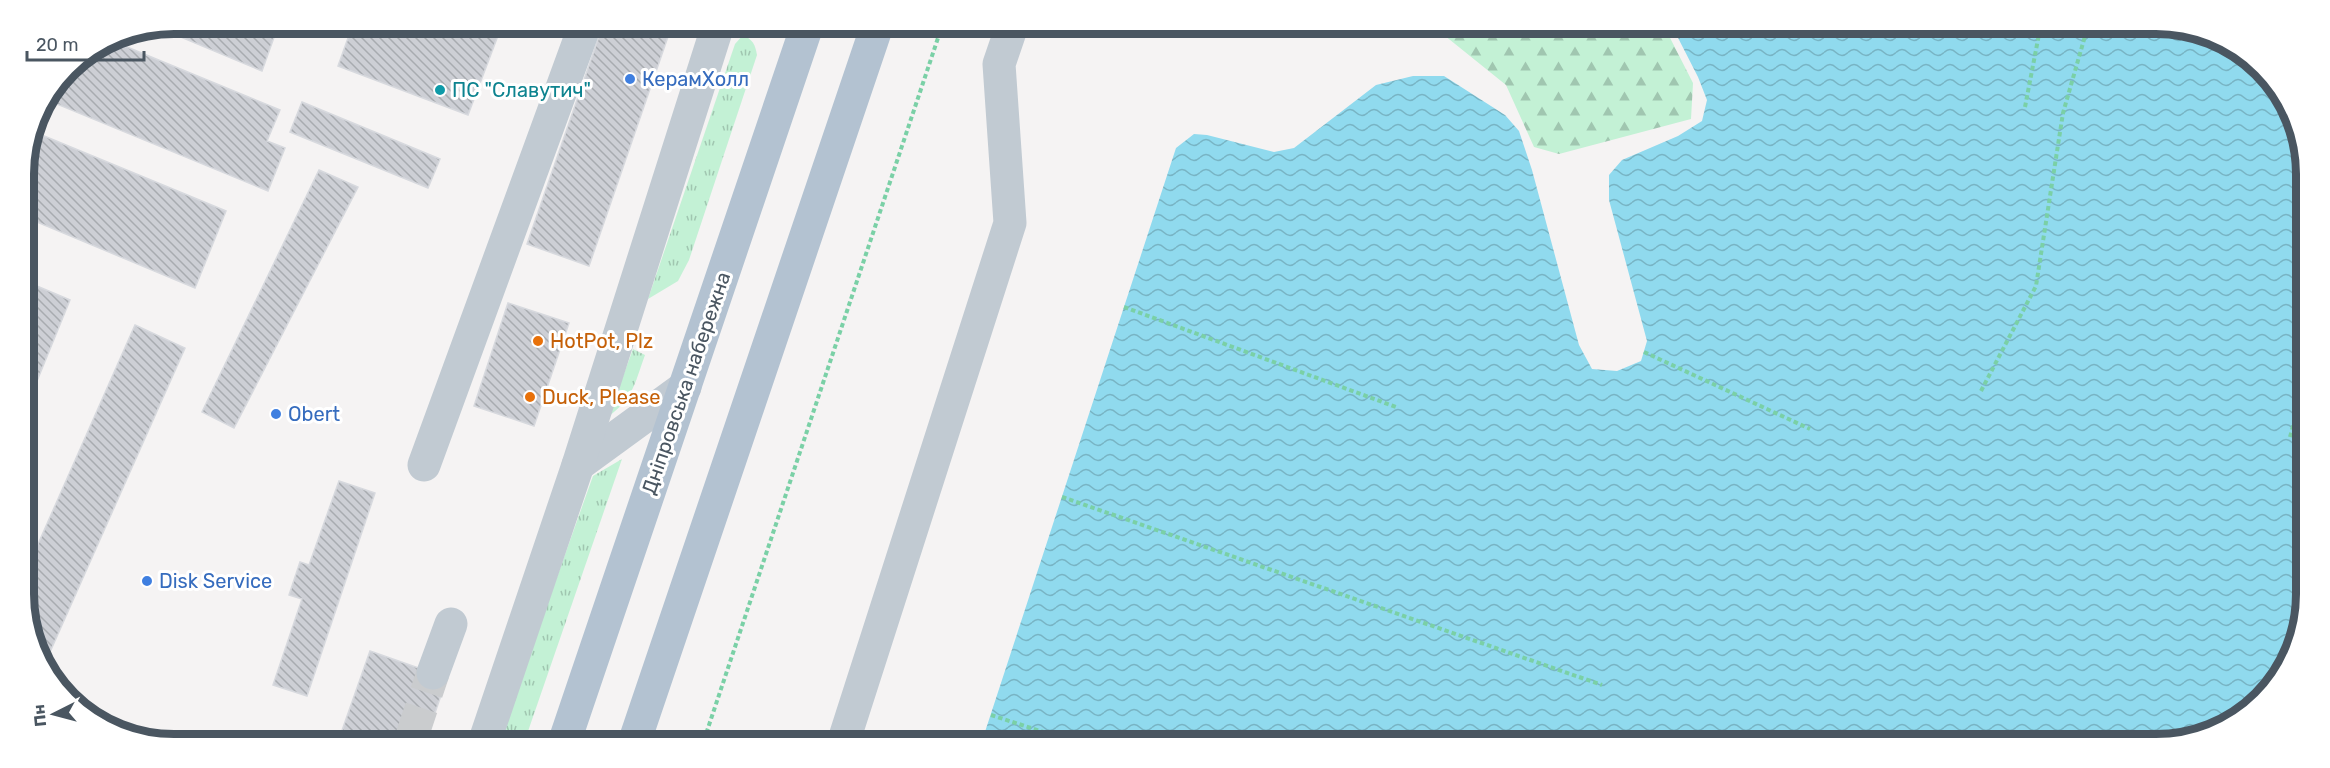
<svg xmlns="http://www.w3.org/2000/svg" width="2330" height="768" viewBox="0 0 2330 768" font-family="Rubik,sans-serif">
	<defs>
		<pattern id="grass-tufts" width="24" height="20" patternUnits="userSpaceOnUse" patternTransform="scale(1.5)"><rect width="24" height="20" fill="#c3f1d5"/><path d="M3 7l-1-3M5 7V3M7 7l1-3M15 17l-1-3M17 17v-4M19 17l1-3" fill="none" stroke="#a0c6b0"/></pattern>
		<pattern id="forest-firs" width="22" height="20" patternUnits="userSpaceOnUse" patternTransform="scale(1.5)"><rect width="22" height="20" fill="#c3f1d5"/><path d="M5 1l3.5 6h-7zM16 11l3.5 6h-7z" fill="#a0c6b0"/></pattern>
		<pattern id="water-waves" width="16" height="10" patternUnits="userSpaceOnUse" patternTransform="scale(1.5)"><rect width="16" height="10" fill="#90daee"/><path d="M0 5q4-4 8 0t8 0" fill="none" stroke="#78b4c4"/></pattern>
		<pattern id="building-back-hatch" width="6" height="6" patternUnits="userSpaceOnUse" patternTransform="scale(1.5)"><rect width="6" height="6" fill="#cdcfd5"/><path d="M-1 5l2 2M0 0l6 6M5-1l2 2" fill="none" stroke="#a8abb0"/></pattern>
	</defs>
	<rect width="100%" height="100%" fill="#f5f3f3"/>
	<g fill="url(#grass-tufts)">
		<path d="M 743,35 C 753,40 755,44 757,55 L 689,260 L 678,281 L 648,299 L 735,44 Z"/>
		<path d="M 633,349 L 645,355 C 634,385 634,397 608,417 Z"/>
		<polygon points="622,459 525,740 499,740 593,476"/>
	</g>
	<polygon fill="url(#forest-firs)" points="1434,27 1665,28 1693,83 1691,119 1559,154 1534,147 1506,85"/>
	<polygon fill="url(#water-waves)" points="1673,28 2195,29 2268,75 2303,145 2301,633 2281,677 2247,713 2165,744 982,741 1176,148 1194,134 1207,135 1274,152 1294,148 1376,85 1413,76 1444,76 1505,115 1519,131 1532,170 1579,345 1592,369 1617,371 1641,361 1647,341 1609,200 1609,175 1622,160 1678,136 1702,121 1707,100 1698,77"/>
	<g fill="url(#building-back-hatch)" stroke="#d7d9de" stroke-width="1.5">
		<polygon points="174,24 265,24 277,29 262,71 157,27"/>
		<polygon points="353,24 502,25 468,115 338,66"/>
		<polygon points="603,25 672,25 589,266 527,244"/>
		<polygon points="110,40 280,110 267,141 285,148 268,191 47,100 68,68"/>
		<polygon points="302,102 440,159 428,188 290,132"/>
		<polygon points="32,131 226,211 195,288 25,217 24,165"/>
		<polygon points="319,170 358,187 234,428 202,412"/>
		<polygon points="25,281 70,300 26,408"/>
		<polygon points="508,303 569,323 534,426 474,406"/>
		<polygon points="135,325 185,348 46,661 27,623 27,569"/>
		<polygon points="339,481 375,493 307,696 273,685 302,599 289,595 300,562 309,565"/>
		<polygon points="370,651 447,678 426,739 339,739"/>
		<polygon points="119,729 147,739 135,739"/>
	</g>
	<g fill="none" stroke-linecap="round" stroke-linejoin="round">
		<polyline stroke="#caccce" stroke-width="33" stroke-dasharray="33 16" stroke-linecap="butt" points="411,739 433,673"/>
		<g stroke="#7ad0a6" stroke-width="4" stroke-dasharray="4.5 3" stroke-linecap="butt">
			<polyline points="2025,107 2040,29"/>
			<polyline points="1124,307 1396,407"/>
			<polyline points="1644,352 1810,429"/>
			<polyline points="1981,391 2036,286 2063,113 2087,29"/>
			<polyline points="2290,437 2302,394"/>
			<polyline points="1062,497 1602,685"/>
			<polyline points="991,715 1071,741"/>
			<polyline points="704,740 942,26"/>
		</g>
		<g stroke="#c1cad2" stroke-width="33">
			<polyline points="424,465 585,25"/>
			<polyline points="578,465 685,387"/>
			<polyline points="433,673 451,624"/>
			<polyline points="485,740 578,465 718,25"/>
			<polyline points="844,740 1010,223 999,64 1012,26"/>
		</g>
		<g stroke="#b3c2d1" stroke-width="33">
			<polyline points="565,740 807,26"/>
			<polyline points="635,740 877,26"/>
		</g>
	</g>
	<g fill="#3f7fe0" stroke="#fff" stroke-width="2">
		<circle cx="630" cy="79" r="6"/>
		<circle cx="276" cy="414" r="6"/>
		<circle cx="147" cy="581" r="6"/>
	</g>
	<circle fill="#0f9aa8" stroke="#fff" stroke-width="2" cx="440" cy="90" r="6"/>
	<g fill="#e8710a" stroke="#fff" stroke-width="2">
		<circle cx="538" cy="341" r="6"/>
		<circle cx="530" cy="397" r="6"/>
	</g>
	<g text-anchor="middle" stroke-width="6" stroke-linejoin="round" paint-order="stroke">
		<g font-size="20" fill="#366cbe" stroke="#fff" text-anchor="start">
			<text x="642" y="86">КерамХолл</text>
			<text x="288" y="421">Obert</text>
			<text x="159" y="588">Disk Service</text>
		</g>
		<g font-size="20" fill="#0d838f" stroke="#fff" text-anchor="start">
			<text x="452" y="97">ПС "Славутич"</text>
		</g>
		<g font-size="20" fill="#c56008" stroke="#fff" text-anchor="start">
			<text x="550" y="348">HotPot, Plz</text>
			<text x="542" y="404">Duck, Please</text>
		</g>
		<g font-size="20" fill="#4a5661" stroke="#fff">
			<text transform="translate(686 383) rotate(-71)" y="7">Дніпровська набережна</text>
		</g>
	</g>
	<path d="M0 0H2330V768H0ZM174 34H2156A140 140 0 0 1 2296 174V594A140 140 0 0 1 2156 734H174A140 140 0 0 1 34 594V174A140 140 0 0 1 174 34Z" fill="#fff" fill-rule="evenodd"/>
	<path fill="none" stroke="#4a5661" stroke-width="8" d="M174 34H2156A140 140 0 0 1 2296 174V594A140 140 0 0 1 2156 734H174A140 140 0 0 1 34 594V174A140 140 0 0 1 174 34Z"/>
	<g transform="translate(54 714) rotate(264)" stroke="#ffffff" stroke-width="4.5" paint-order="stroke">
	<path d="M0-4.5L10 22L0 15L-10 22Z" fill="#4a5661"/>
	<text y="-9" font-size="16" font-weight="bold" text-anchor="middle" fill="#4a5661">Пн</text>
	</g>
	<path d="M27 51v9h117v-9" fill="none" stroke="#4a5661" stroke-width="3"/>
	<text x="36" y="51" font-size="18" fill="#4a5661" stroke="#ffffff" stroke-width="4.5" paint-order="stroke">20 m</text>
</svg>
